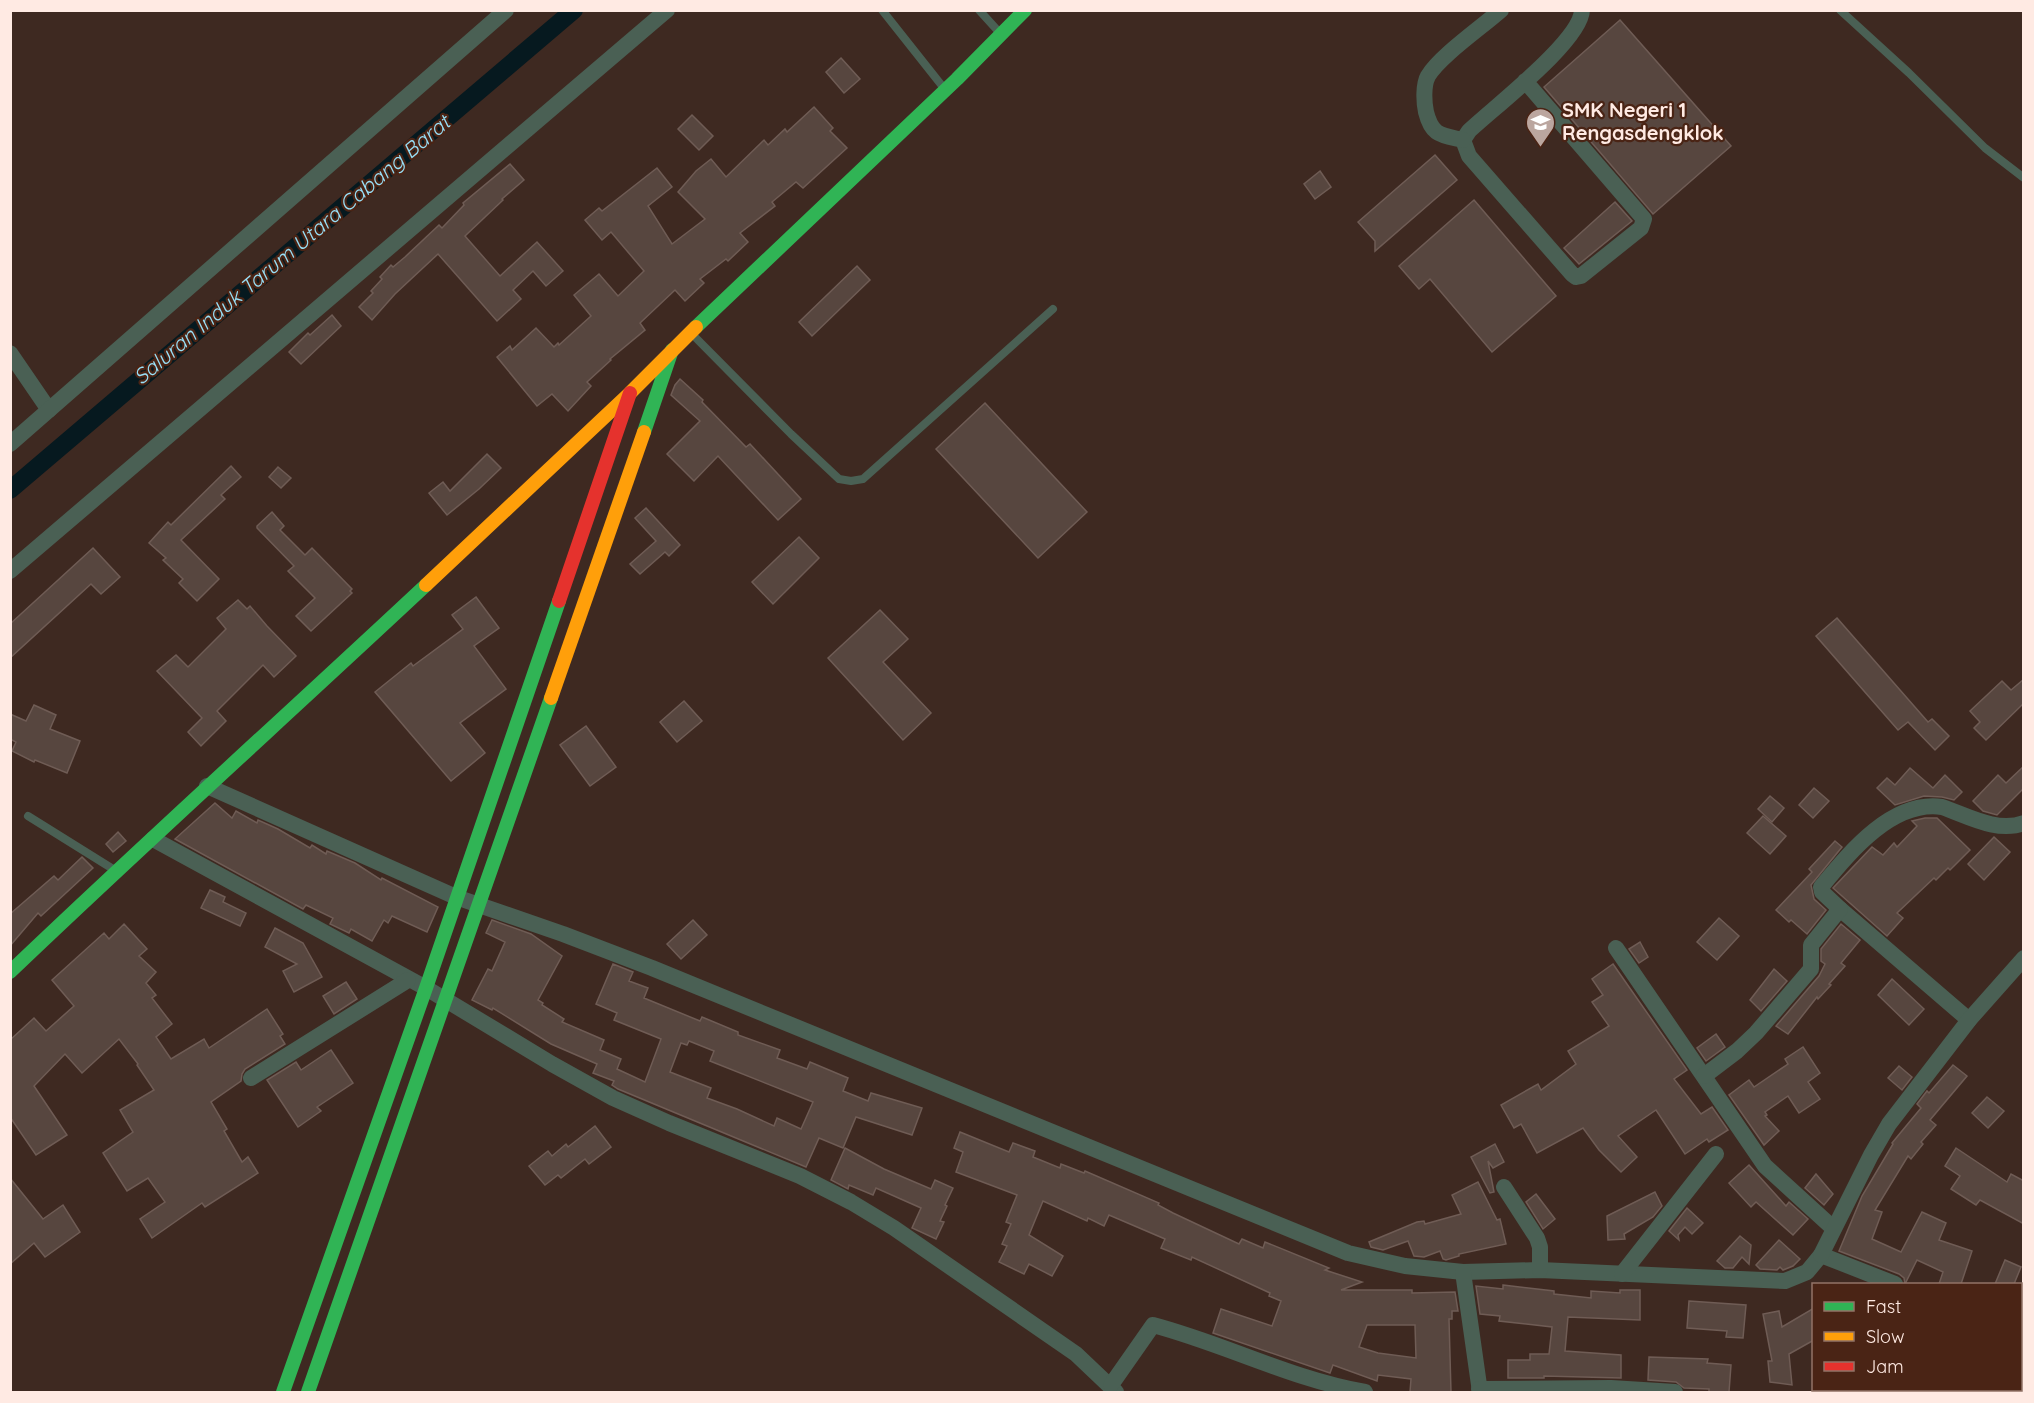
<svg xmlns="http://www.w3.org/2000/svg" width="2034" height="1403" viewBox="0 0 2034 1403" font-family="Quicksand,sans-serif">
	<rect width="100%" height="100%" fill="#3e2921"/>
	<g fill="none" stroke-linecap="round" stroke-linejoin="round">
		<polyline stroke="#06191f" stroke-width="18" points="10,490 574,10"/>
	</g>
	<g fill="#57463f" stroke="#6f5c55" stroke-width="1.5" fill-rule="evenodd">
		<polygon points="1620,20 1731,146 1653,214 1544,87"/>
		<polygon points="841,58 860,79 844,93 826,72"/>
		<polygon points="814,107 833,128 830,131 847,148 803,188 796,182 772,202 775,206 740,233 748,242 728,261 726,259 700,279 704,283 685,301 675,290 640,323 645,330 610,359 611,360 587,382 591,386 568,411 552,394 537,406 497,357 510,346 512,350 536,328 554,347 558,343 559,345 591,316 574,295 599,274 618,296 644,271 611,232 602,240 585,220 599,208 602,211 657,168 672,187 648,206 672,244 705,219 678,192 696,171 711,159 726,177 764,140 768,145 785,129 787,132"/>
		<polygon points="692,115 713,136 699,150 678,129"/>
		<polygon points="1435,155 1457,180 1375,251 1375,241 1358,222"/>
		<polygon points="510,164 524,180 502,199 503,200 465,236 500,276 537,242 563,271 546,286 533,271 513,290 521,299 497,321 438,254 395,294 372,320 359,307 373,293 371,291 382,279 380,277 391,265 393,267 405,257 439,225 442,228 464,205 463,203"/>
		<polygon points="1320,171 1331,187 1315,199 1304,184"/>
		<polygon points="1474,200 1556,296 1492,352 1430,279 1419,289 1399,266"/>
		<polygon points="1615,202 1632,221 1579,264 1564,248"/>
		<polygon points="857,266 870,280 812,336 799,322"/>
		<polygon points="332,315 341,326 301,364 289,352 308,333 310,335"/>
		<polygon points="680,379 703,400 702,402 746,447 750,444 801,499 778,520 718,456 694,481 667,454 700,421 671,395 675,385"/>
		<polygon points="985,403 1087,512 1038,558 936,449"/>
		<polygon points="487,454 501,468 479,489 447,515 429,493 443,482 450,491"/>
		<polygon points="231,466 241,477 221,495 225,499 181,540 219,579 197,601 179,583 183,579 163,560 166,558 149,543 168,522 171,525"/>
		<polygon points="278,467 291,478 281,488 269,477"/>
		<polygon points="646,508 680,545 669,556 665,552 640,574 630,564 656,541 635,518"/>
		<polygon points="272,512 284,526 280,530 305,555 312,548 352,589 350,591 352,593 311,631 296,616 315,598 288,571 294,566 257,528 257,526"/>
		<polygon points="799,537 819,558 773,604 752,582"/>
		<polygon points="93,548 120,577 101,594 91,584 10,658 10,624"/>
		<polygon points="476,597 499,628 474,646 506,689 460,723 485,753 451,781 375,692 411,663 413,666 463,629 452,615"/>
		<polygon points="238,600 247,609 250,606 267,626 296,656 274,677 263,665 217,711 226,721 201,746 188,732 202,718 157,671 176,655 188,667 226,629 217,618"/>
		<polygon points="880,610 908,639 883,662 931,713 903,740 828,658"/>
		<polygon points="1837,618 1928,722 1932,719 1949,736 1935,750 1908,722 1898,730 1816,636"/>
		<polygon points="2024,679 2024,703 1986,740 1974,728 1980,722 1970,711 2002,681 2011,690"/>
		<polygon points="684,701 702,721 677,742 660,722"/>
		<polygon points="34,705 56,715 50,729 80,741 67,773 35,760 34,762 12,751 16,742 10,739 10,714 26,721"/>
		<polygon points="586,726 616,767 590,786 560,745"/>
		<polygon points="2024,766 2024,788 1997,815 1983,811 1973,801 1998,775 2006,783"/>
		<polygon points="1910,768 1933,788 1945,775 1962,792 1954,800 1942,797 1924,796 1895,805 1877,788 1887,778 1895,785"/>
		<polygon points="1814,788 1829,801 1813,818 1799,805"/>
		<polygon points="1770,796 1784,808 1772,822 1758,809"/>
		<polygon points="215,803 232,818 236,811 257,823 258,820 278,829 310,848 312,845 326,854 327,851 355,863 381,880 382,878 438,907 427,932 392,916 388,923 384,920 372,941 351,929 349,933 330,924 333,918 306,905 303,909 175,839"/>
		<polygon points="1763,816 1786,836 1770,854 1747,833"/>
		<polygon points="1925,818 1937,818 1970,850 1950,870 1948,868 1936,880 1934,878 1897,913 1903,918 1887,936 1833,888 1872,847 1883,855 1894,843 1897,847 1917,826 1912,821"/>
		<polygon points="118,832 126,841 113,852 106,844"/>
		<polygon points="1994,837 2010,852 1984,880 1968,864"/>
		<polygon points="1835,841 1842,847 1811,885 1814,899 1826,910 1807,934 1791,920 1789,922 1776,910 1812,872 1809,869"/>
		<polygon points="82,857 93,868 41,916 38,913 10,946 10,914 54,876 58,880"/>
		<polygon points="210,890 225,897 223,902 246,913 240,926 201,908"/>
		<polygon points="1719,918 1739,936 1717,960 1697,942"/>
		<path d="M 492,920 L 531,934 L 562,956 L 538,1000 L 543,1003 L 542,1005 L 564,1019 L 562,1022 L 604,1040 L 600,1050 L 621,1059 L 617,1069 L 645,1082 L 661,1039 L 614,1020 L 617,1013 L 596,1004 L 613,964 L 633,972 L 629,981 L 648,988 L 644,998 L 700,1021 L 702,1017 L 738,1032 L 738,1035 L 780,1050 L 777,1058 L 807,1069 L 810,1062 L 848,1078 L 843,1091 L 868,1101 L 871,1093 L 922,1108 L 912,1135 L 856,1117 L 843,1148 L 819,1138 L 806,1167 L 618,1089 L 612,1085 L 614,1081 L 593,1073 L 597,1064 L 551,1044 L 493,1008 L 492,1010 L 472,1000 L 488,969 L 492,971 L 505,942 L 486,933 ZM 689,1041 L 714,1051 L 710,1061 L 813,1102 L 801,1129 L 777,1118 L 774,1126 L 737,1109 L 707,1098 L 711,1088 L 670,1072 L 681,1043 L 687,1045 Z"/>
		<polygon points="693,920 707,935 681,959 667,944"/>
		<polygon points="124,924 147,949 139,956 156,972 146,983 156,995 152,998 172,1024 156,1037 171,1059 204,1039 209,1048 267,1009 283,1034 280,1036 285,1044 245,1069 242,1074 241,1081 211,1102 227,1129 224,1131 242,1162 248,1157 258,1173 205,1207 202,1203 152,1238 140,1219 165,1202 148,1178 127,1191 103,1153 133,1132 120,1110 154,1090 137,1065 138,1064 119,1039 82,1073 65,1054 34,1086 67,1135 36,1155 10,1117 10,1040 34,1018 46,1031 74,1006 52,980 104,933 109,939"/>
		<polygon points="1841,924 1860,940 1841,963 1845,966 1829,984 1831,985 1818,999 1817,997 1788,1034 1776,1026 1819,976 1825,964 1821,961 1821,949"/>
		<polygon points="275,928 303,943 322,977 294,992 283,971 297,964 265,947"/>
		<polygon points="1640,942 1648,957 1639,963 1629,949"/>
		<polygon points="1613,964 1687,1070 1674,1079 1701,1114 1712,1107 1728,1130 1709,1142 1707,1139 1685,1154 1656,1110 1618,1136 1637,1157 1621,1172 1599,1150 1583,1128 1537,1153 1521,1124 1514,1128 1501,1105 1538,1084 1541,1090 1576,1064 1568,1051 1609,1026 1592,1002 1603,995 1592,979"/>
		<polygon points="1774,969 1787,981 1761,1011 1750,1000"/>
		<polygon points="1892,979 1924,1009 1909,1025 1878,995"/>
		<polygon points="346,982 357,999 334,1014 323,996"/>
		<polygon points="1716,1034 1725,1047 1706,1061 1697,1048"/>
		<polygon points="1803,1047 1820,1073 1808,1082 1820,1099 1799,1113 1788,1096 1765,1112 1767,1115 1765,1116 1779,1131 1764,1145 1729,1095 1749,1080 1754,1087 1788,1064 1785,1059"/>
		<polygon points="331,1050 353,1083 317,1107 321,1111 298,1127 267,1080 296,1062 301,1070"/>
		<polygon points="1953,1065 1967,1076 1930,1120 1936,1125 1921,1142 1923,1144 1911,1159 1908,1156 1875,1210 1882,1212 1872,1239 1901,1252 1922,1212 1946,1223 1939,1240 1972,1251 1961,1284 1939,1284 1943,1272 1917,1260 1905,1284 1904,1278 1899,1274 1839,1251 1862,1196 1893,1144 1892,1143 1921,1108 1917,1104 1927,1091 1929,1093"/>
		<polygon points="1899,1066 1912,1077 1902,1090 1888,1078"/>
		<polygon points="1987,1097 2004,1111 1988,1128 1972,1113"/>
		<polygon points="595,1126 611,1147 589,1164 585,1159 561,1178 558,1175 545,1185 529,1166 548,1151 552,1156 566,1144 568,1147"/>
		<path d="M 960,1132 L 1009,1152 L 1013,1143 L 1035,1151 L 1033,1157 L 1060,1168 L 1061,1164 L 1084,1173 L 1085,1171 L 1159,1203 L 1158,1205 L 1173,1213 L 1239,1244 L 1242,1239 L 1263,1248 L 1265,1242 L 1329,1268 L 1325,1270 L 1362,1282 L 1341,1290 L 1412,1290 L 1412,1293 L 1455,1292 L 1458,1311 L 1452,1311 L 1452,1319 L 1449,1319 L 1451,1392 L 1410,1392 L 1411,1379 L 1378,1375 L 1377,1381 L 1333,1365 L 1330,1373 L 1213,1333 L 1221,1309 L 1272,1326 L 1281,1301 L 1269,1296 L 1270,1293 L 1192,1257 L 1191,1260 L 1161,1248 L 1165,1239 L 1109,1215 L 1104,1226 L 1088,1218 L 1087,1221 L 1043,1201 L 1029,1235 L 1063,1256 L 1052,1276 L 1029,1264 L 1024,1274 L 999,1262 L 1007,1246 L 1002,1244 L 1011,1224 L 1006,1222 L 1017,1195 L 956,1172 L 963,1152 L 954,1148 ZM 1367,1325 L 1415,1325 L 1416,1358 L 1378,1353 L 1359,1347 Z"/>
		<polygon points="1495,1144 1504,1162 1493,1168 1488,1161 1494,1192 1490,1193 1471,1157"/>
		<polygon points="845,1148 884,1169 931,1189 935,1180 953,1188 945,1205 947,1206 940,1221 944,1222 936,1239 912,1228 921,1208 876,1188 873,1195 849,1185 848,1189 831,1180"/>
		<polygon points="1956,1148 2007,1182 2011,1174 2024,1181 2024,1224 1980,1200 1976,1205 1951,1189 1960,1176 1945,1166"/>
		<polygon points="1749,1165 1786,1206 1789,1202 1808,1219 1793,1235 1756,1202 1751,1207 1729,1183"/>
		<polygon points="1816,1174 1833,1194 1824,1205 1805,1188"/>
		<polygon points="10,1178 43,1219 63,1205 80,1232 45,1257 34,1243 10,1264"/>
		<polygon points="1478,1182 1497,1220 1500,1219 1506,1244 1459,1254 1459,1256 1446,1260 1443,1259 1440,1251 1424,1257 1414,1256 1408,1241 1383,1250 1371,1247 1369,1242 1417,1222 1424,1221 1425,1224 1461,1214 1452,1195"/>
		<polygon points="1655,1192 1662,1206 1653,1217 1624,1234 1625,1239 1608,1240 1607,1216"/>
		<polygon points="1536,1194 1555,1219 1543,1229 1526,1202"/>
		<polygon points="1687,1208 1703,1223 1692,1234 1685,1227 1678,1235 1679,1240 1669,1231"/>
		<polygon points="1740,1236 1751,1245 1749,1264 1742,1257 1733,1268 1725,1268 1717,1261"/>
		<polygon points="1779,1240 1800,1259 1793,1266 1783,1270 1780,1267 1777,1270 1760,1269 1756,1265"/>
		<polygon points="2005,1260 2021,1267 2014,1284 1995,1284"/>
		<polygon points="1503,1285 1554,1291 1554,1294 1591,1298 1591,1291 1620,1293 1620,1290 1640,1290 1640,1320 1568,1317 1565,1351 1621,1355 1621,1378 1544,1376 1544,1378 1508,1378 1508,1360 1530,1360 1530,1354 1549,1354 1552,1327 1499,1321 1500,1316 1480,1314 1476,1286 1503,1289"/>
		<polygon points="1689,1301 1746,1305 1743,1338 1726,1337 1727,1331 1687,1328"/>
		<polygon points="1814,1308 1814,1340 1789,1354 1792,1385 1770,1382 1768,1361 1772,1361 1763,1314 1779,1311 1782,1327"/>
		<polygon points="1649,1357 1708,1359 1707,1363 1731,1365 1729,1392 1709,1392 1709,1389 1684,1388 1676,1382 1648,1380"/>
	</g>
	<g fill="none" stroke-linecap="round" stroke-linejoin="round">
		<g stroke="#4a6054" stroke-width="8">
			<polyline points="882,10 943,87"/>
			<polyline points="979,10 999,32"/>
			<polyline points="1840,10 1909,73 1985,148 2024,178"/>
			<polyline points="693,335 791,434 839,479 851,481 863,479 1053,309"/>
			<polyline points="28,816 113,869"/>
		</g>
		<g stroke="#4a6054" stroke-width="16">
			<path d="M 1525,81 L 1644,219 L 1641,228 L 1581,276 L 1576,277 L 1572,274 L 1469,156 L 1463,140 L 1469,131 C 1493,108 1581,41 1582,10"/>
			<path d="M 1463,140 C 1441,135 1432,136 1426,112 C 1424,103 1423,85 1428,76 C 1440,56 1482,27 1501,10"/>
			<polyline points="10,353 49,410"/>
			<polyline points="10,444 506,10"/>
			<polyline points="10,571 667,10"/>
			<polyline points="207,786 456,897 563,934 652,968 1348,1253 1405,1266 1463,1272 1540,1270 1785,1281 1807,1272 1821,1255 1895,1284"/>
			<polyline points="153,839 426,988 552,1064 613,1098 669,1123 800,1176 851,1202 894,1228 1076,1354 1116,1392"/>
			<polyline points="1840,909 1969,1020"/>
			<polyline points="1616,948 1765,1166 1833,1228"/>
			<path d="M 1704,1076 L 1737,1051 L 1756,1033 L 1811,969 L 1811,945 L 1840,909 L 1822,892 L 1821,887 C 1850,852 1892,800 1942,807 C 1968,816 1997,833 2024,823"/>
			<polyline points="251,1078 408,980"/>
			<polyline points="1504,1187 1537,1238 1540,1247 1540,1270"/>
			<polyline points="1821,1255 1871,1155 1889,1124 1969,1020 2024,958"/>
			<polyline points="1463,1272 1480,1392"/>
			<polyline points="1622,1274 1716,1154"/>
			<polyline points="2020,1345 2024,1346"/>
			<path d="M 1111,1385 L 1153,1325 C 1225,1344 1291,1379 1365,1392"/>
			<polyline points="1479,1389 1611,1388 1675,1392"/>
		</g>
		<g stroke="#30b455" stroke-width="14">
			<polyline points="696,327 957,79 1025,10"/>
			<polyline points="644,432 672,350"/>
			<path d="M 10,972 C 147,841 288,714 426,585"/>
			<polyline points="283,1392 426,988 559,601"/>
			<polyline points="308,1392 551,698"/>
		</g>
		<g stroke="#ff9f0a" stroke-width="14">
			<polyline points="426,585 630,393 696,327"/>
			<polyline points="551,698 644,432"/>
		</g>
		<polyline stroke="#e5322d" stroke-width="14" points="559,601 630,393"/>
	</g>
	<defs>
		<symbol id="school-pin" viewBox="-11 -11 22 30"><path d="M0 17L-7.5 6A9.5 9.5 0 1 1 7.5 6Z" fill="#bba69f" stroke="#4a2415"/><path d="M0-5L7-2L0 1L-7-2ZM-4 1L0 2.5L4 1V4Q0 6-4 4Z" fill="#fff"/></symbol>
	</defs>
	<g fill-rule="evenodd">
		<use href="#school-pin" x="1524" y="106" width="33" height="45"/>
	</g>
	<g text-anchor="middle" stroke-width="4.5" stroke-linejoin="round" paint-order="stroke">
		<g font-size="20" font-weight="bold" fill="#ffeae3" stroke="#4a2415" text-anchor="start">
			<text x="1562" y="117">SMK Negeri 1<tspan x="1562" dy="23">Rengasdengklok</tspan></text>
		</g>
		<g font-size="21" font-style="italic" fill="#98e1f9" stroke="#4a2415">
			<text transform="translate(292 250) rotate(-40)" y="7">Saluran Induk Tarum Utara Cabang Barat</text>
		</g>
	</g>
	<rect width="2034" height="1403" fill="none" stroke="#ffeae3" stroke-width="24"/>
	<rect x="1812" y="1283" width="210" height="108" fill="#4a2415" stroke="#927367" stroke-width="1.5"/>
	<rect x="1824" y="1302" width="30" height="9" fill="#30b455" stroke="#927367" stroke-width="1.5"/>
	<text x="1866" y="1313" font-size="18" fill="#ffeae3">Fast</text>
	<rect x="1824" y="1332" width="30" height="9" fill="#ff9f0a" stroke="#927367" stroke-width="1.5"/>
	<text x="1866" y="1343" font-size="18" fill="#ffeae3">Slow</text>
	<rect x="1824" y="1362" width="30" height="9" fill="#e5322d" stroke="#927367" stroke-width="1.5"/>
	<text x="1866" y="1373" font-size="18" fill="#ffeae3">Jam</text>
</svg>
